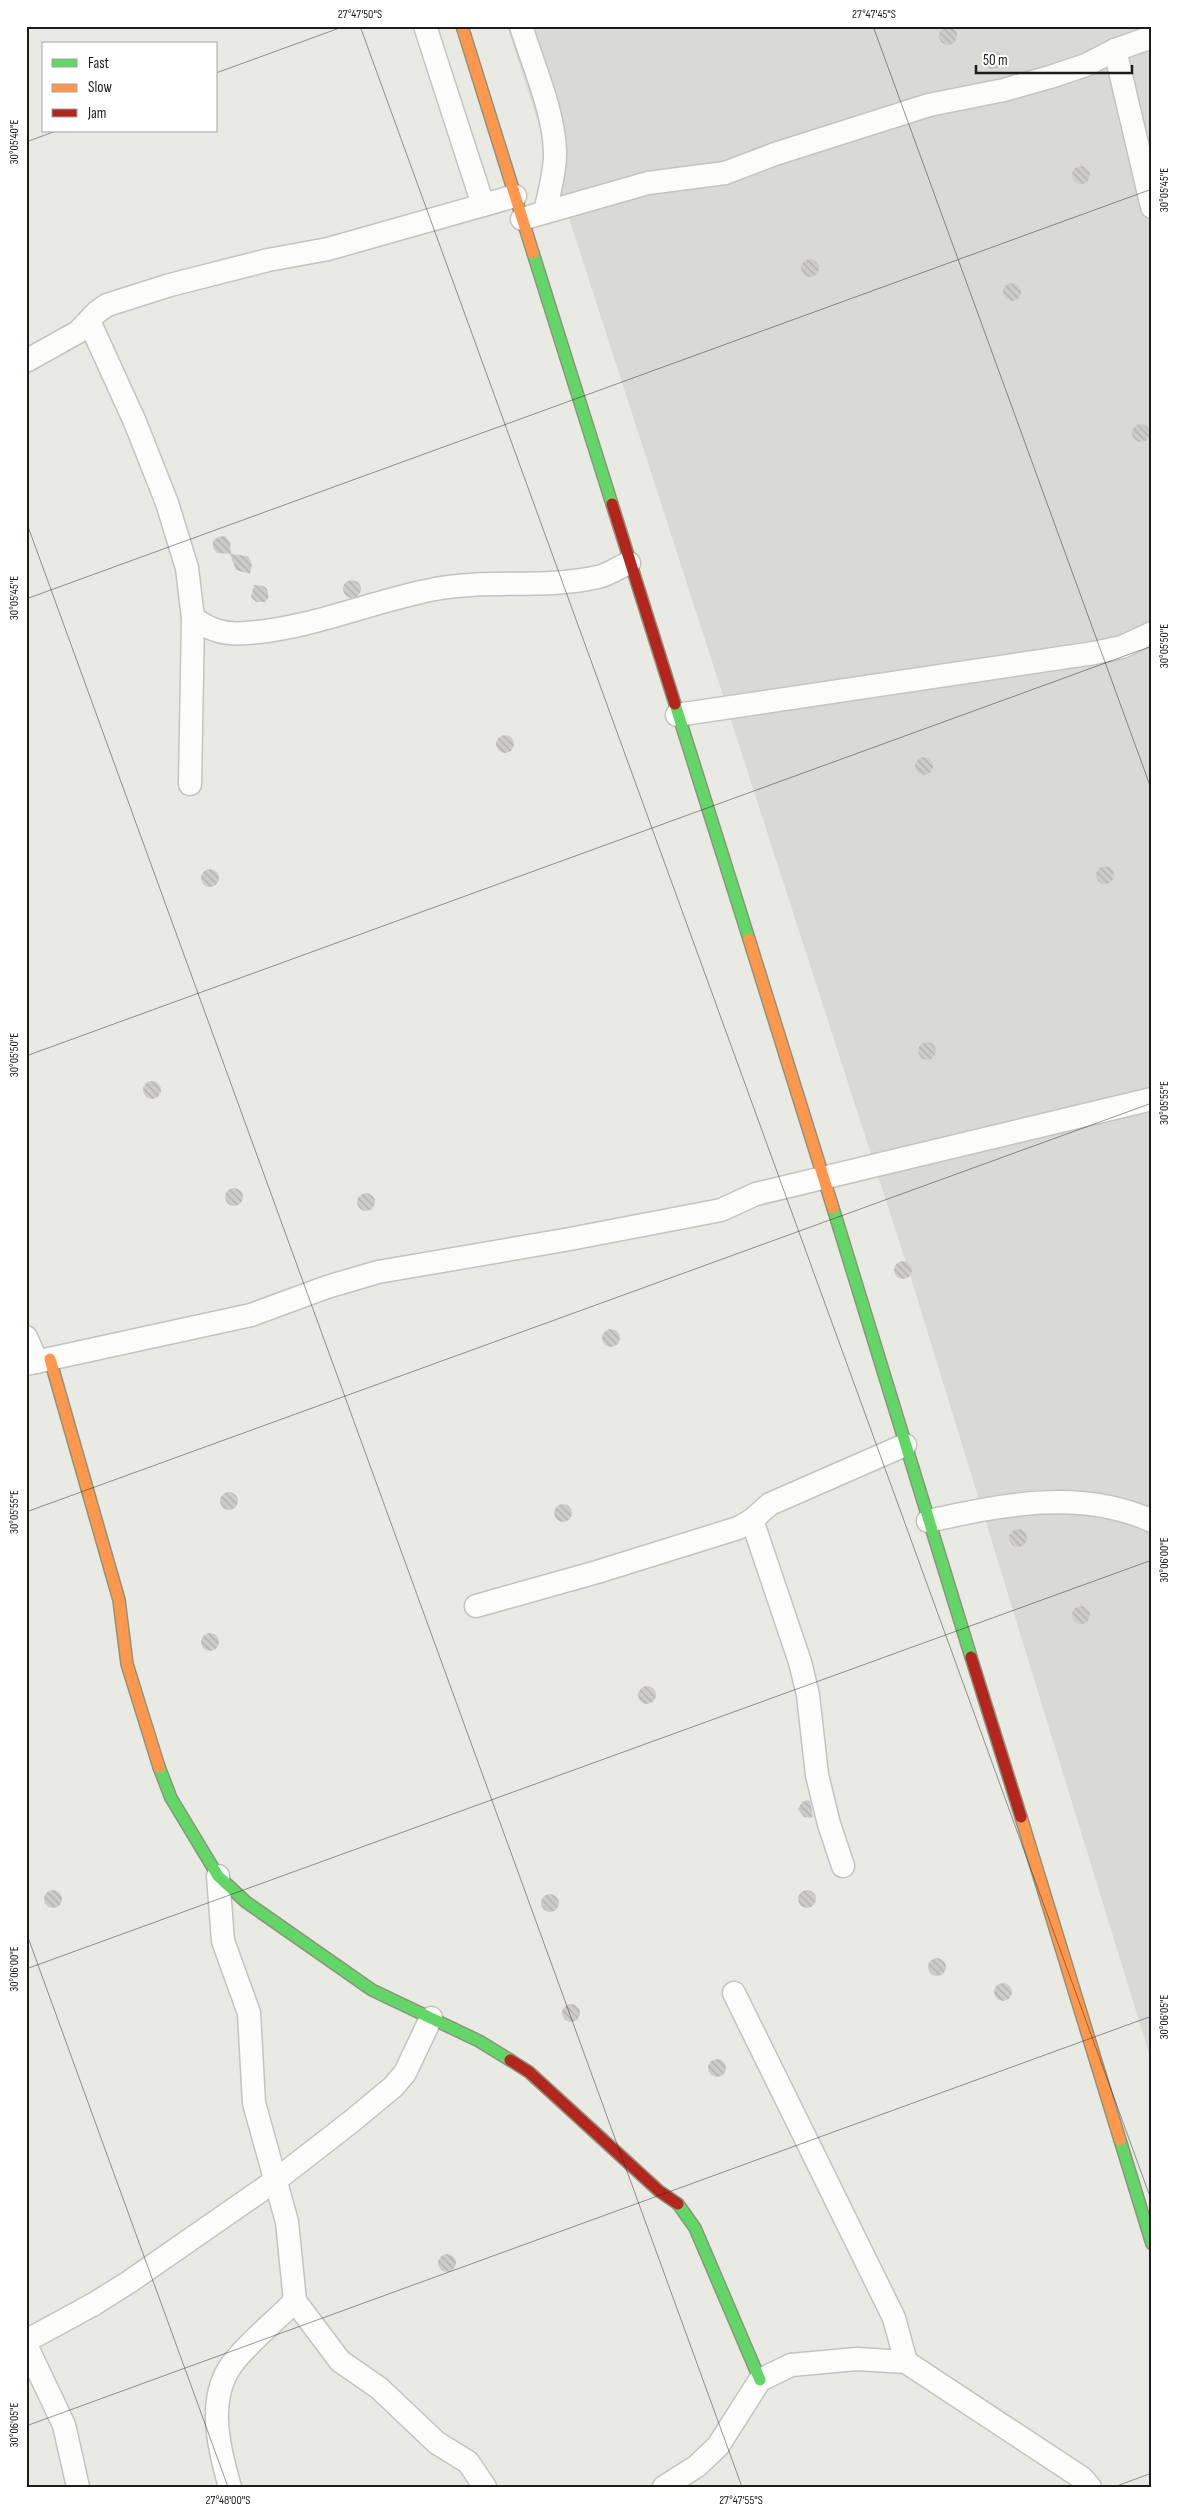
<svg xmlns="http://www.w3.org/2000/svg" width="1178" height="2513" viewBox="0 0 1178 2513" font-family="'Sofia Sans Condensed',sans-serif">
	<defs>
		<pattern id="building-back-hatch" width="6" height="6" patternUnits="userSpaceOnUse" patternTransform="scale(1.25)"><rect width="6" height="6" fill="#cdccc8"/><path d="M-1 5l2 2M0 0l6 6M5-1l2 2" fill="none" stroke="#afafab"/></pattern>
	</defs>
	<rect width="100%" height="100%" fill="#eaeae5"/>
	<polygon fill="#d9d9d6" points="507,26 1152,26 1152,2063 910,1275"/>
	<g fill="url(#building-back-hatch)">
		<circle cx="948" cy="36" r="9"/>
		<circle cx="993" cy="60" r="9"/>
		<circle cx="1081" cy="175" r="9"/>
		<circle cx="810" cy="268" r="9"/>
		<circle cx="1012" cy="292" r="9"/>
		<circle cx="1141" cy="433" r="9"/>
		<polygon points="225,536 230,542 231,554 217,553 213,548 213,541 218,537"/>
		<polygon points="230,554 248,556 252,564 250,574 236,570"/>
		<circle cx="352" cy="589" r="9"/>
		<polygon points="254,585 264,586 267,589 269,597 265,602 256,602 251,597"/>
		<circle cx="505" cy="744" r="9"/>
		<circle cx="924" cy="766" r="9"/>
		<circle cx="1105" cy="875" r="9"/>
		<circle cx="210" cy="878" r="9"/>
		<circle cx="927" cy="1051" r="9"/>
		<circle cx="152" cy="1090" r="9"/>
		<circle cx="234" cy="1197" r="9"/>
		<circle cx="366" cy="1202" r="9"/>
		<circle cx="903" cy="1270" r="9"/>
		<circle cx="611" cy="1338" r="9"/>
		<circle cx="229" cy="1501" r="9"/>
		<circle cx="563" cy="1513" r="9"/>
		<circle cx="1018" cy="1538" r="9"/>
		<circle cx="1081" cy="1615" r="9"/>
		<circle cx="210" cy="1642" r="9"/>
		<circle cx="647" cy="1695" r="9"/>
		<polygon points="807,1800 810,1801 813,1816 811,1818 804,1817 798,1809 802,1802"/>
		<circle cx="53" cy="1899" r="9"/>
		<circle cx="807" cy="1899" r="9"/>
		<circle cx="550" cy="1903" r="9"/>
		<circle cx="937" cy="1967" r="9"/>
		<circle cx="1003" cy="1992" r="9"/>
		<circle cx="571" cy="2013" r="9"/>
		<circle cx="717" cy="2068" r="9"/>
		<circle cx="447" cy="2263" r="9"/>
	</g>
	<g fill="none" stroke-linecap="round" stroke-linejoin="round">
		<defs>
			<g id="street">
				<polyline points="425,26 483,205"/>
				<path d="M 521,26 C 533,65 555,114 555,154 C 555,173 549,193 545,212"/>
				<polyline points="1115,50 1152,207"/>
				<polyline points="522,219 648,183 725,173 775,154 929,105 1004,90 1050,77 1086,65 1115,50 1152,37"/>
				<polyline points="89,321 135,422 167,503 187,568 193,618 190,784"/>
				<polyline points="26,361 78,332 97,312 107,305 170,285 268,260 328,249 515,196"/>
				<path d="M 193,618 C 210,630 224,635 246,633 C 310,629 372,601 435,589 C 488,579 545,589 598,577 C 608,575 619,567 629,563"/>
				<polyline points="677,715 1094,653 1122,647 1152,633"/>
				<polyline points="26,1337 37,1362"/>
				<polyline points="26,1364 251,1315 327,1287 378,1272 570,1239 721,1210 756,1194 1152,1099"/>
				<polyline points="752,1520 800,1662 808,1695 817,1775 829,1824 843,1866"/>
				<path d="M 928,1521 C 1002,1505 1080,1488 1152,1521"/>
				<polyline points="476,1606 597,1572 738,1528 752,1520 770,1504 905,1445"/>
				<polyline points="218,1876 223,1941 249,2013 254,2103 287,2222 295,2301 340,2361 379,2388 437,2443 468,2462 485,2487"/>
				<polyline points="734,1993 894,2318 906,2362"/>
				<polyline points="26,2341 94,2304 129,2282 276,2180 352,2121 393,2087 405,2073 431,2018"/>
				<polyline points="26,2345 64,2425 78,2487"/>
				<path d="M 230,2487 C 218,2446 205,2393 237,2358 C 254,2338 276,2320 295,2301"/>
				<polyline points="664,2487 697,2466 718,2446 760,2380 791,2365 857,2359 906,2362 1082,2478 1090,2487"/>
			</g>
			<g id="fast">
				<polyline points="533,253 612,504"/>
				<polyline points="675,704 749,939"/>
				<polyline points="833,1208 971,1657"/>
				<polyline points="159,1767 171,1798 218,1876 246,1902 372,1990 479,2041 510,2060"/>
				<polyline points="1120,2140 1152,2244"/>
				<polyline points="678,2204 695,2228 760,2380"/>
			</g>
			<g id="slow">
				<polyline points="462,26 533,253"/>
				<polyline points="749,939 833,1208"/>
				<polyline points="50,1359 119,1600 127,1664 159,1767"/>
				<polyline points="1021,1817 1120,2140"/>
			</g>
			<g id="jam">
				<polyline points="612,504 675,704"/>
				<polyline points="971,1657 1021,1817"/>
				<polyline points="510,2060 529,2072 659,2191 678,2204"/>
			</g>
		</defs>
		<use href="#street" stroke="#c3c3c1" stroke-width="25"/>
		<use href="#fast" stroke="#8e937e" stroke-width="14"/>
		<use href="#slow" stroke="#8e937e" stroke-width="14"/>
		<use href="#jam" stroke="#8e937e" stroke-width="14"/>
		<use href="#street" stroke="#fcfcfb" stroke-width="22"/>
		<use href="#fast" stroke="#63d668" stroke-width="11"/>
		<use href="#slow" stroke="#ff974d" stroke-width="11"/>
		<use href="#jam" stroke="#b3261e" stroke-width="11"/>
	</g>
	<path fill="none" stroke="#1c1c1c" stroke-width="1" stroke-opacity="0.45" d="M 360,26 L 1152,2202M 873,26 L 1152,791M 216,73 L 345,26M 26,142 L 56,131M 26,521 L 742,2487M 26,599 L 1152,189M 26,1056 L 1152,646M 26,1512 L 1152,1103M 26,1932 L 228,2487M 26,1969 L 1152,1560M 26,2426 L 1152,2016M 1114,2487 L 1152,2473"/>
	<rect width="1178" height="2513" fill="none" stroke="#ffffff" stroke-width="55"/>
	<rect x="42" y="42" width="175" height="90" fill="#ffffff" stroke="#a4a4a4"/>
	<rect x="52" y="59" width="25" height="8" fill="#63d668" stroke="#a4a4a4"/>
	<text x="88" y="68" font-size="15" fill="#1c1c1c">Fast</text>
	<rect x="52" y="84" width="25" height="8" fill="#ff974d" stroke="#a4a4a4"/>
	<text x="88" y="92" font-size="15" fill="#1c1c1c">Slow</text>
	<rect x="52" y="109" width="25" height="8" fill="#b3261e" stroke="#a4a4a4"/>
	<text x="88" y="118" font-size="15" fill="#1c1c1c">Jam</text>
	<path d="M976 65v8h156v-8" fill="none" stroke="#1c1c1c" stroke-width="2.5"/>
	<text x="983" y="65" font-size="15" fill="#1c1c1c" stroke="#ffffff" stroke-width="4" paint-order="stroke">50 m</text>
	<rect x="28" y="28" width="1122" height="2458" fill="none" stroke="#1c1c1c" stroke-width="2"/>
	<g font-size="12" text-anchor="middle" fill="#1c1c1c">
		<text x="360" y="18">27°47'50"S</text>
		<text x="874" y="18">27°47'45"S</text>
		<text transform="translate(14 142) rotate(-90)" y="4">30°05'40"E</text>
		<text transform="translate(1164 190) rotate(-90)" y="4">30°05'45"E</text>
		<text transform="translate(14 598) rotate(-90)" y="4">30°05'45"E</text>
		<text transform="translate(1164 646) rotate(-90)" y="4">30°05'50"E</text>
		<text transform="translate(14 1055) rotate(-90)" y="4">30°05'50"E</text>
		<text transform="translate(1164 1103) rotate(-90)" y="4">30°05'55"E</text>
		<text transform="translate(14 1512) rotate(-90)" y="4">30°05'55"E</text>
		<text transform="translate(1164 1560) rotate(-90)" y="4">30°06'00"E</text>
		<text transform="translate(14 1969) rotate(-90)" y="4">30°06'00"E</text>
		<text transform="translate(1164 2017) rotate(-90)" y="4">30°06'05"E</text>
		<text transform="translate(14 2425) rotate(-90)" y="4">30°06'05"E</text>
		<text x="228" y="2504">27°48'00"S</text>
		<text x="741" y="2504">27°47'55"S</text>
	</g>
</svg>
